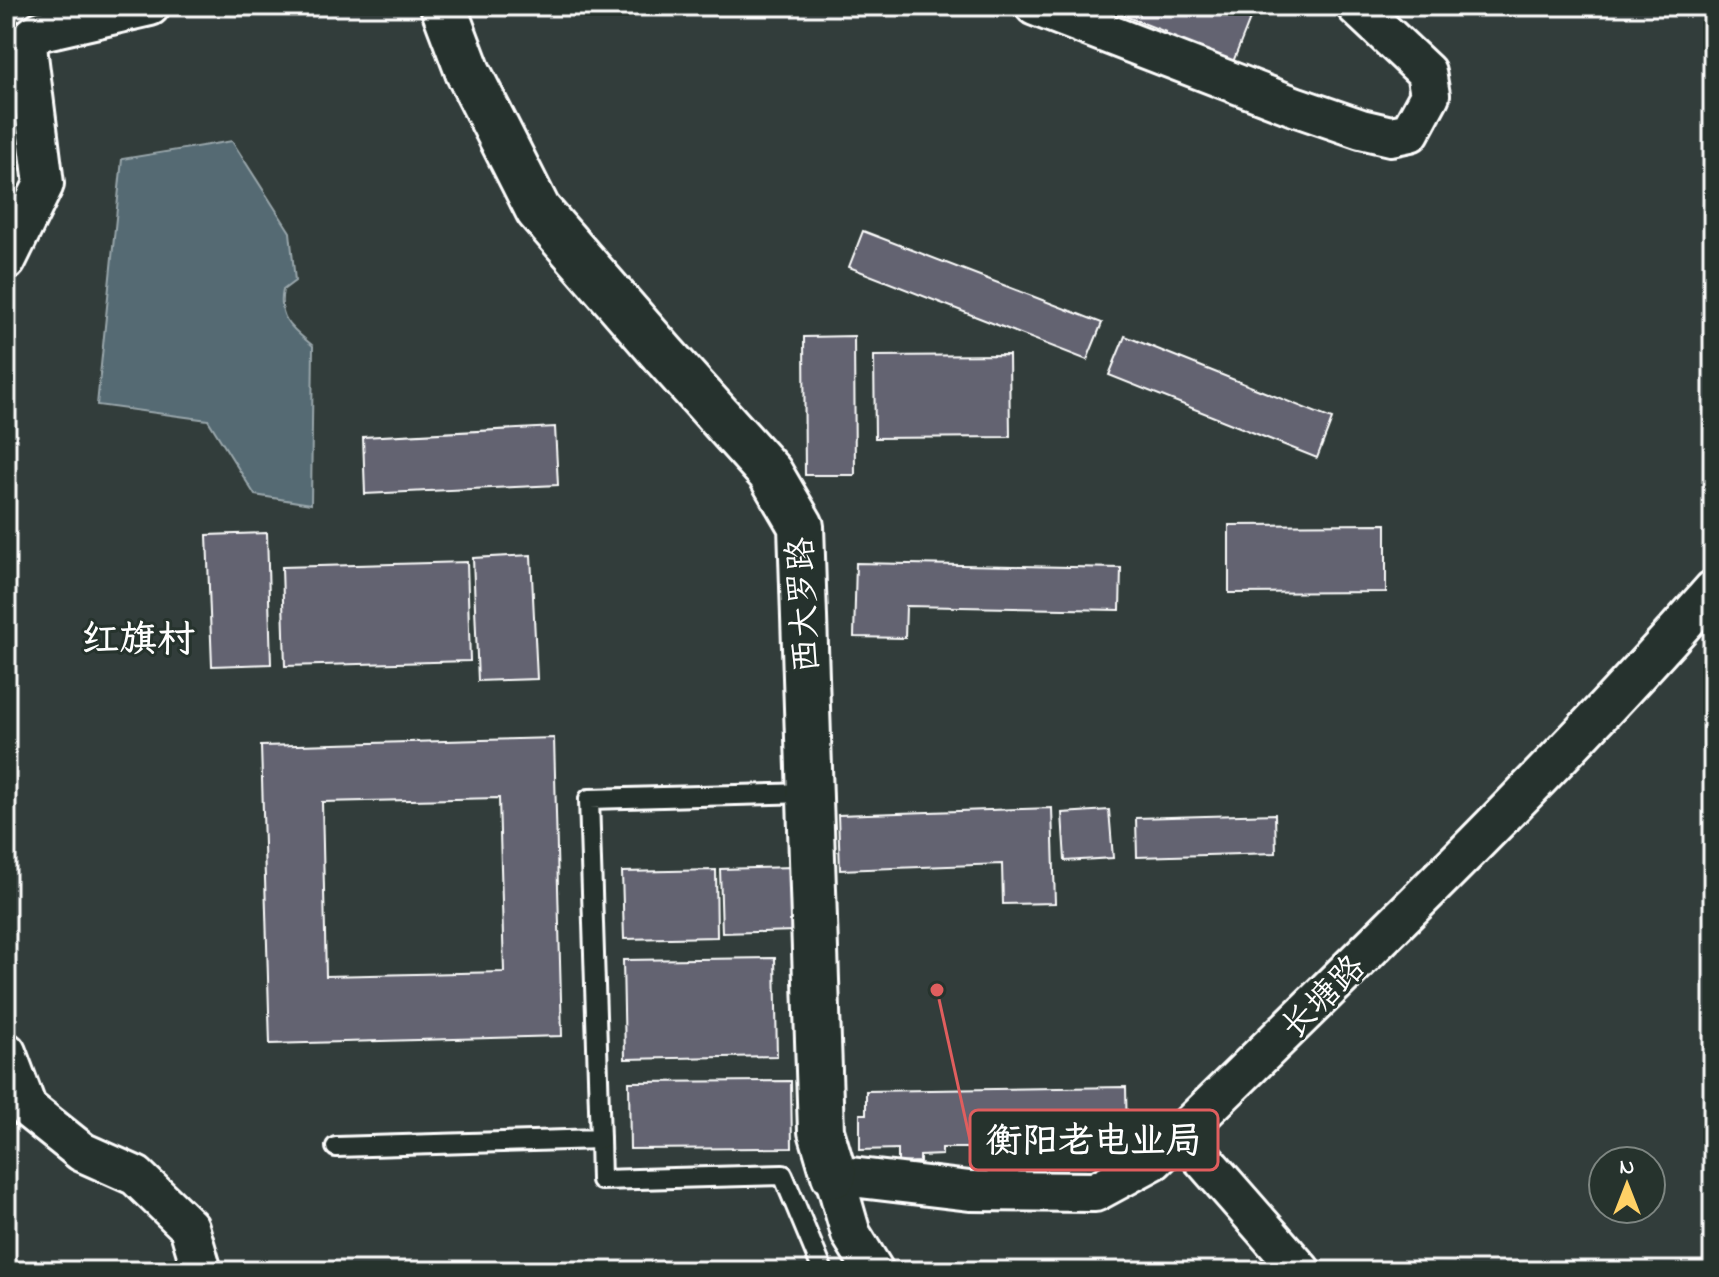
<svg xmlns="http://www.w3.org/2000/svg" width="1719" height="1277" viewBox="0 0 1719 1277" font-family="'Indie Flower','LXGW WenKai TC',sans-serif">
	<rect width="100%" height="100%" fill="#323d3b"/>
	<filter id="ink" filterUnits="userSpaceOnUse"><feTurbulence type="fractalNoise" baseFrequency=".0125" numOctaves="2"/><feDisplacementMap in="SourceGraphic" scale="16" xChannelSelector="R" yChannelSelector="G"/><feConvolveMatrix kernelMatrix="1 2 1 2 8 2 1 2 1" color-interpolation-filters="sRGB"/></filter>
	<g filter="url(#ink)">
		<path fill="#556b73" stroke="#99a6ab" stroke-width="2" d="M 232,141 L 290,232 L 295,281 L 283,290 C 277,319 293,329 313,346 L 311,504 L 255,495 L 208,420 L 97,405 L 122,159 Z"/>
		<g fill="#636471" stroke="#fff" stroke-width="2" fill-rule="evenodd">
			<polygon points="1079,6 1232,6 1252,14 1231,67 1163,40 1166,32 1110,10 1108,17"/>
			<polygon points="863,231 1102,323 1087,360 849,267"/>
			<polygon points="854,336 855,475 805,475 804,337"/>
			<polygon points="1125,336 1332,419 1317,458 1109,375"/>
			<polygon points="1009,355 1010,437 875,438 874,356"/>
			<polygon points="555,427 558,485 365,494 363,437"/>
			<polygon points="1386,524 1386,592 1229,593 1229,525"/>
			<polygon points="267,533 271,664 212,666 207,535"/>
			<polygon points="531,555 537,679 478,681 473,558"/>
			<polygon points="467,562 470,661 285,666 282,567"/>
			<polygon points="856,563 1121,568 1120,610 906,606 905,638 854,637"/>
			<path d="M 554,738 L 562,1036 L 270,1044 L 261,746 ZM 499,798 L 504,972 L 326,976 L 322,802 Z"/>
			<polygon points="1052,808 1055,903 1003,904 1002,864 840,870 838,815"/>
			<polygon points="1109,810 1113,858 1065,861 1062,813"/>
			<polygon points="1275,814 1276,853 1137,857 1136,818"/>
			<polygon points="794,867 795,931 722,933 720,869"/>
			<polygon points="716,870 717,937 624,939 622,872"/>
			<polygon points="775,958 777,1056 625,1059 623,960"/>
			<polygon points="791,1081 792,1148 630,1149 629,1082"/>
			<polygon points="1126,1087 1127,1137 1114,1137 1114,1129 1096,1129 1096,1147 1065,1147 1065,1135 1047,1135 1048,1166 983,1167 983,1138 972,1138 972,1148 942,1148 942,1155 920,1156 920,1162 898,1163 898,1149 860,1150 860,1114 866,1114 866,1091"/>
		</g>
		<g fill="none" stroke-linecap="round" stroke-linejoin="round">
			<defs>
				<g id="lane">
					<polyline points="600,1139 601,1180 783,1175 823,1271"/>
					<polyline points="336,1147 600,1139 589,799 810,793"/>
				</g>
				<g id="street">
					<polyline points="1035,6 1294,106 1361,129 1391,136 1410,132 1430,95 1426,72 1356,6"/>
					<path d="M 6,261 L 44,184 L 28,55 C 27,42 29,37 41,31 L 150,6"/>
					<polyline points="6,1052 27,1108 82,1152 136,1176 189,1227 202,1271"/>
					<polyline points="1181,1134 1301,1271"/>
					<path d="M 874,1271 L 851,1234 L 834,1175 L 970,1191 L 1095,1192 L 1154,1160 C 1344,974 1537,790 1713,590"/>
				</g>
				<polyline id="secondary" points="443,6 468,72 538,210 663,354 770,473 801,526 821,1131 834,1175"/>
			</defs>
			<use href="#lane" stroke="#fff" stroke-width="24"/>
			<use href="#street" stroke="#fff" stroke-width="44"/>
			<use href="#secondary" stroke="#fff" stroke-width="50"/>
			<use href="#lane" stroke="#26332d" stroke-width="18"/>
			<use href="#street" stroke="#26332d" stroke-width="38"/>
			<use href="#secondary" stroke="#26332d" stroke-width="44"/>
		</g>
	</g>
	<g text-anchor="middle" stroke-width="6" stroke-linejoin="round" paint-order="stroke">
		<g font-size="34" fill="#fff" stroke="#26332d">
			<text transform="translate(802 605) rotate(-93)" y="12">西大罗路</text>
			<text transform="translate(1322 996) rotate(-45)" y="12">长塘路</text>
		</g>
		<g font-size="38" font-weight="bold" fill="#fff" stroke="#26332d">
			<text x="138" y="651">红旗村</text>
		</g>
	</g>
	<path fill="none" stroke="#e05e5e" stroke-width="3" d="M937 990L970 1140"/>
	<circle fill="#e05e5e" stroke="#26332d" stroke-width="3" cx="937" cy="990" r="8"/>
	<rect fill="#26332d" stroke="#e05e5e" stroke-width="3" x="970" y="1110" width="248" height="60" rx="8"/>
	<g font-size="36" text-anchor="middle" font-weight="bold" fill="#fff">
		<text x="1094" y="1152">衡阳老电业局</text>
	</g>
	<rect width="1719" height="1277" fill="none" stroke="#26332d" stroke-width="32"/>
	<rect x="16" y="16" width="1687" height="1245" fill="none" stroke="#fff" stroke-width="3" filter="url(#ink)"/>
	<g transform="translate(1627 1185)"><circle r="38" fill="#26332d" stroke="#7d8581" stroke-width="2"/>
	<path d="M0-6L14 30L0 20L-14 30Z" fill="#ffd166"/>
	<text y="-12" font-size="22" font-weight="bold" text-anchor="middle" fill="#ffffff">N</text>
	</g>
</svg>
